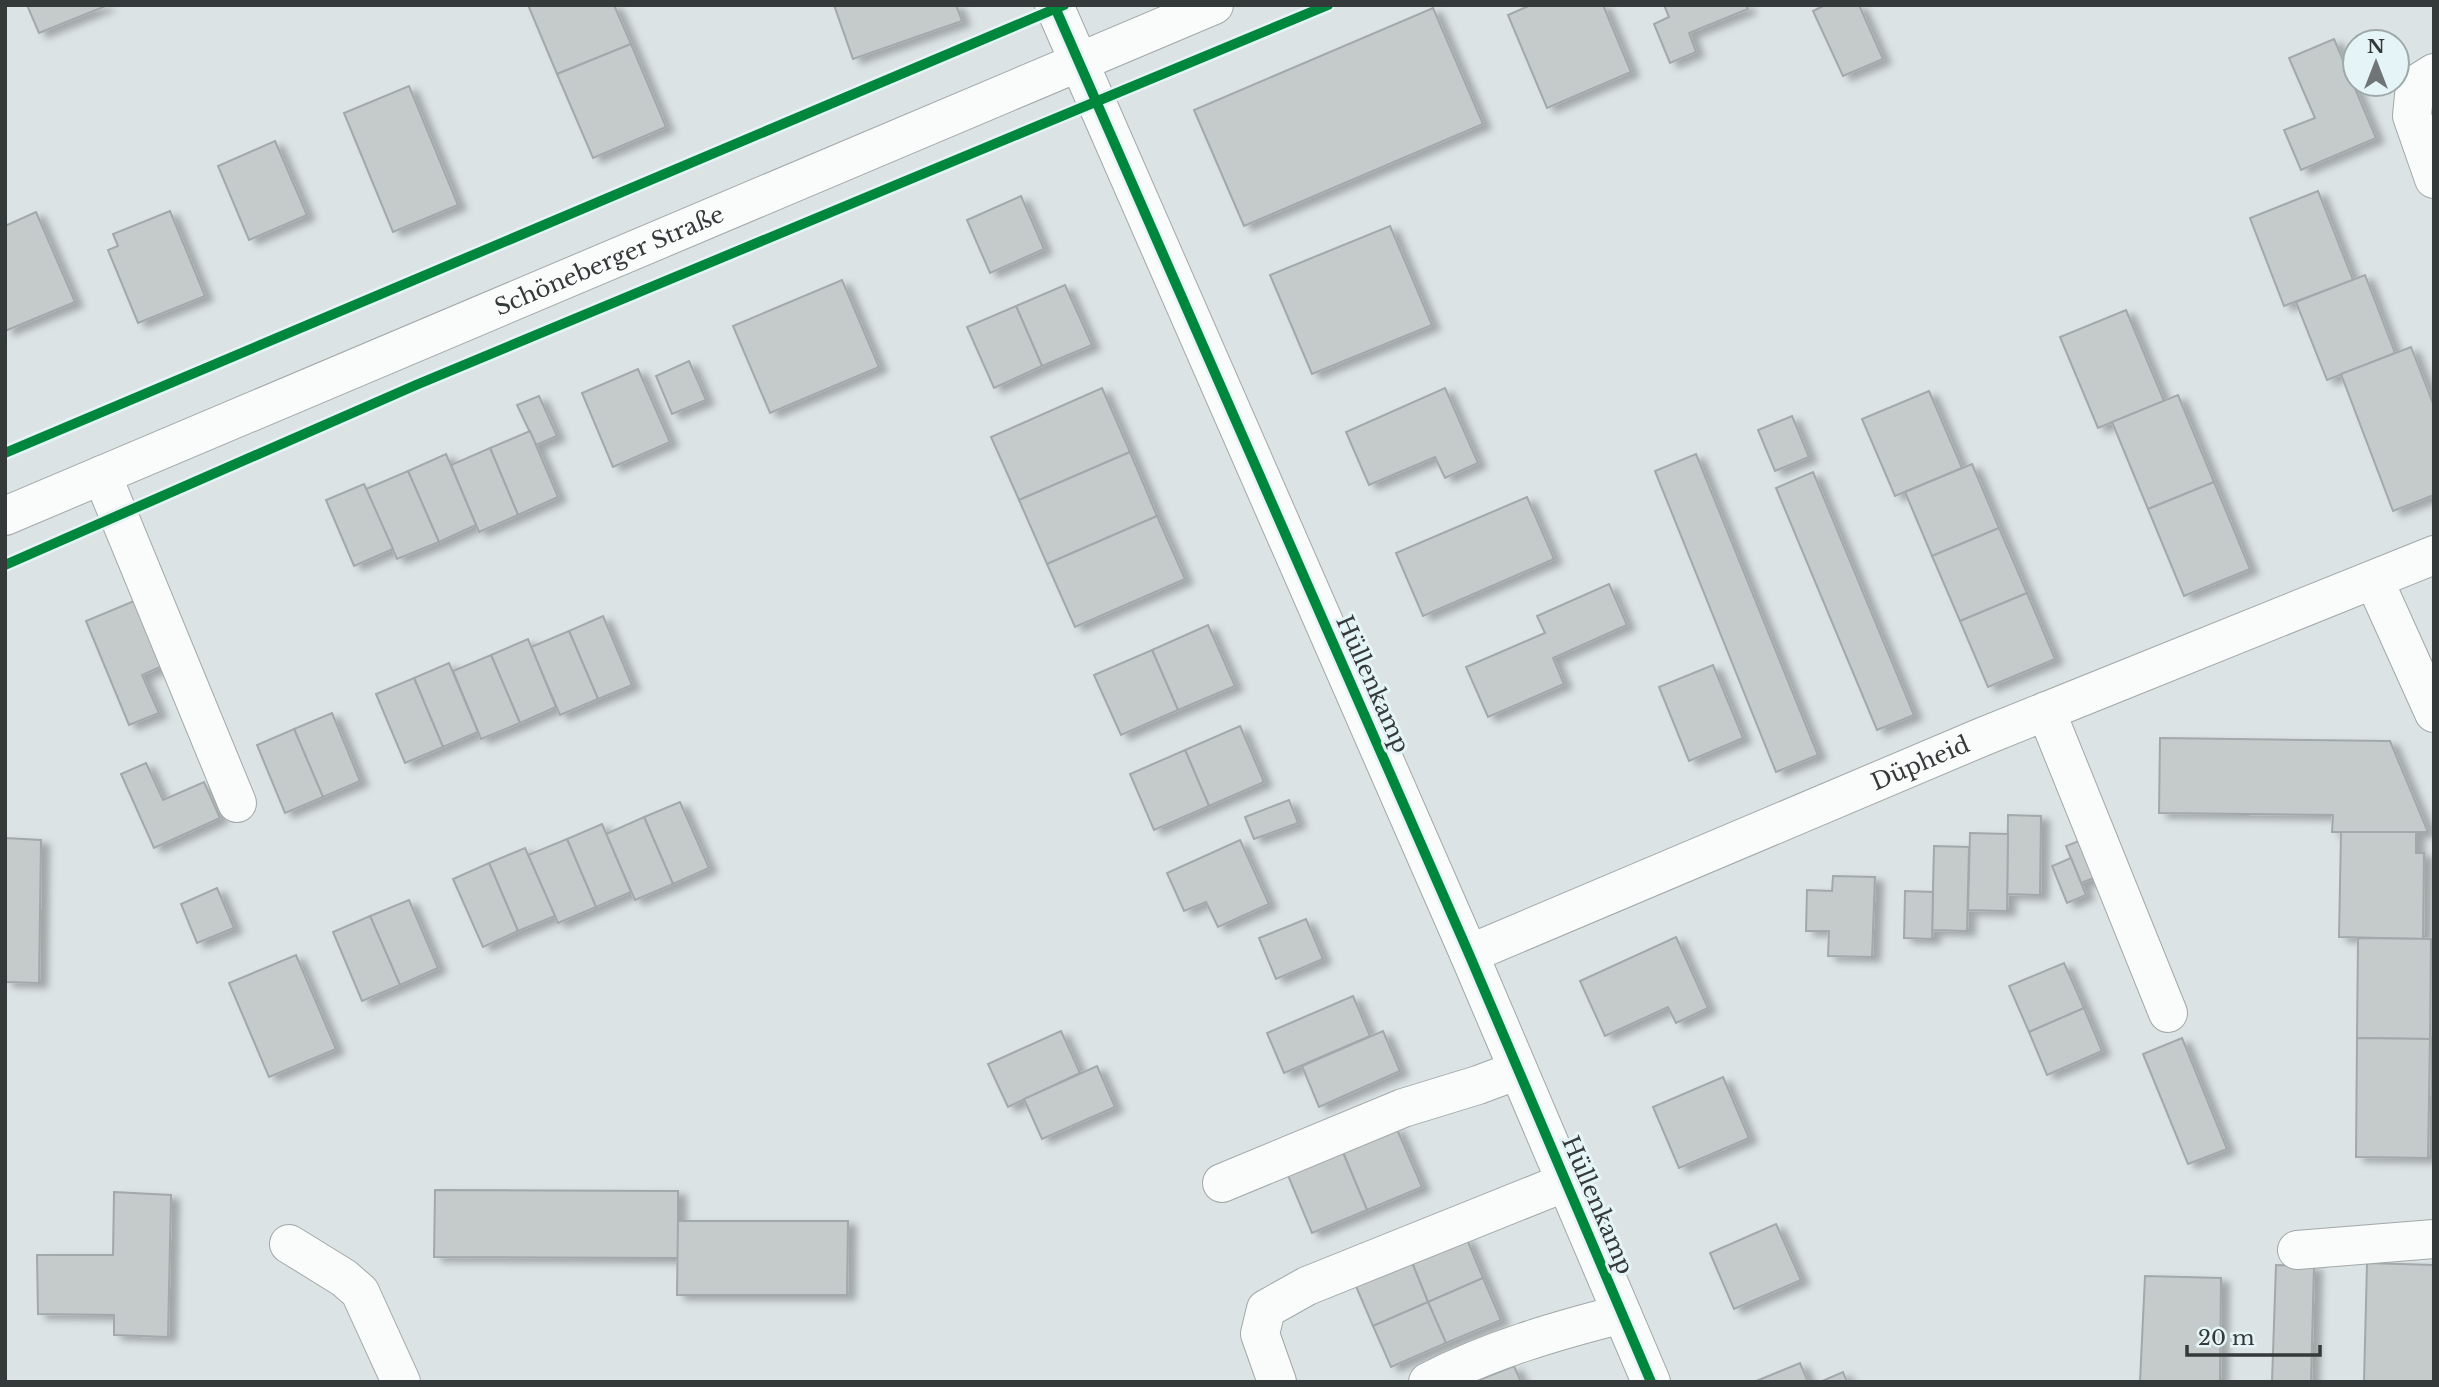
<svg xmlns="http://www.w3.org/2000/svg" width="2439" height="1387" viewBox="0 0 2439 1387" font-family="'Libre Baskerville',serif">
	<defs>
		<filter id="shadow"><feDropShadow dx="8" dy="4.5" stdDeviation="3.5" flood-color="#0004"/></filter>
	</defs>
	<rect width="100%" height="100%" fill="#dce3e4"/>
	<g fill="#c5cacb" stroke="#a3a9aa" stroke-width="2" filter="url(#shadow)">
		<polygon points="27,5 105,5 106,6 39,33"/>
		<polygon points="528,5 614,5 631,44 557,74"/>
		<polygon points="834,5 956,5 962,21 853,59"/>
		<polygon points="1531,5 1603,5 1631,72 1547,108 1508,15"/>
		<polygon points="1664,5 1746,5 1748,9 1689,33 1696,52 1670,63 1654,24 1669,17"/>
		<polygon points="1825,5 1859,5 1883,59 1843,76 1813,11"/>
		<polygon points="1433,8 1483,124 1244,226 1194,110"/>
		<polygon points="2334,39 2376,138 2301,170 2284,130 2315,118 2289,58"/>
		<polygon points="631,44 666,127 593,158 557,74"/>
		<polygon points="409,86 458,205 393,232 344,113"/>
		<polygon points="275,141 307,215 249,240 218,166"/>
		<polygon points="2318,191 2353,280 2284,306 2250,218"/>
		<polygon points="1021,196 1044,249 990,273 967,220"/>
		<polygon points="170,211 205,296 138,323 108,250 118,246 113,234"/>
		<polygon points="36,212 75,302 5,331 5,226"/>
		<polygon points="1390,226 1432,325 1312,374 1270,275"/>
		<polygon points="2365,275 2395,353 2327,380 2296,302"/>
		<polygon points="842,280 879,367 770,413 733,326"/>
		<polygon points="1065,285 1092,345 1042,366 1016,306"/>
		<polygon points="1016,306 1042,366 994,388 967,327"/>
		<polygon points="2126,310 2164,401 2098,428 2060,337"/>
		<polygon points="2411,347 2434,406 2434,495 2393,511 2341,374"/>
		<polygon points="689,361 706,400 672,414 656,376"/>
		<polygon points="638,369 670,442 613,467 582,393"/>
		<polygon points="1102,388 1130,452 1019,500 991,437"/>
		<polygon points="1445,388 1478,463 1445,478 1435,457 1369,485 1346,432"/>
		<polygon points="1929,391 1962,468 1895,496 1862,419"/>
		<polygon points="2178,395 2214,482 2148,509 2112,422"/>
		<polygon points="539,396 557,436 536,445 517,405"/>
		<polygon points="1792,416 1809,457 1775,471 1758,430"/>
		<polygon points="530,431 558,497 518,515 490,448"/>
		<polygon points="490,448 518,515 479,532 451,465"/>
		<polygon points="1130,452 1157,516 1047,564 1019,500"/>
		<polygon points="446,454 476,525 439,542 408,471"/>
		<polygon points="1696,454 1818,755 1776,772 1655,471"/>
		<polygon points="1972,464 1999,528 1932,556 1905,492"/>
		<polygon points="408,471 439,542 397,559 366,489"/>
		<polygon points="1813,472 1914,715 1877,730 1776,488"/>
		<polygon points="2214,482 2250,569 2184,596 2148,509"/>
		<polygon points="364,484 393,549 354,566 326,500"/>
		<polygon points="1527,497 1554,559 1423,616 1396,553"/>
		<polygon points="1157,516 1185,579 1075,627 1047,564"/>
		<polygon points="1999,528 2027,593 1960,621 1932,556"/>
		<polygon points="1609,584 1627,625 1553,658 1564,684 1488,717 1466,667 1545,633 1537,616"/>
		<polygon points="2027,593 2055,659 1988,687 1960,621"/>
		<polygon points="146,596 174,661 142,675 159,713 129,725 86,621"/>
		<polygon points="603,616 632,685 598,699 569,631"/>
		<polygon points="1208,625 1235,686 1178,710 1152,650"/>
		<polygon points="569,631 598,699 560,715 531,647"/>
		<polygon points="528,639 556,707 520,723 491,655"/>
		<polygon points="1152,650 1178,710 1121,735 1094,675"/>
		<polygon points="491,655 520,723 481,739 453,671"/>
		<polygon points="449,663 478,732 443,747 414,678"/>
		<polygon points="1713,665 1743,738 1689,761 1659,687"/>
		<polygon points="414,678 443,747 405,763 376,694"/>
		<polygon points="332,713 360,781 323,797 294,729"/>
		<polygon points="1240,726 1264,782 1209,806 1185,750"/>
		<polygon points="294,729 323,797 285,813 257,745"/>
		<polygon points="2160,738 2390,741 2428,832 2332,832 2333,815 2159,813"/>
		<polygon points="1185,750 1209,806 1154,830 1130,774"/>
		<polygon points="146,763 163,800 204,782 220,818 154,848 121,774"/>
		<polygon points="1289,800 1298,823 1254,839 1245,817"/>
		<polygon points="680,802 709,868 673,884 644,817"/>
		<polygon points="2008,815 2041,816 2040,895 2007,894"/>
		<polygon points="644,817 673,884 635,900 606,834"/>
		<polygon points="602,824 631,892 596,907 567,839"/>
		<polygon points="2341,832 2416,832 2416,853 2424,853 2423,939 2339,937"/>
		<polygon points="1970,833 2008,834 2007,911 1968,910"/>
		<polygon points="5,838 41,840 39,983 5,982"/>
		<polygon points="567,839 596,907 558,923 528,855"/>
		<polygon points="2084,839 2099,876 2081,883 2066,846"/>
		<polygon points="1240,840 1269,904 1218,927 1206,902 1184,911 1167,873"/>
		<polygon points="1934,846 1969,847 1967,931 1932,930"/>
		<polygon points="525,848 555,916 518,931 489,863"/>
		<polygon points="2071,858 2086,895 2067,903 2052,866"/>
		<polygon points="489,863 518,931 483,947 453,879"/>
		<polygon points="1833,876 1875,877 1872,957 1828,956 1829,931 1806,931 1807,890 1832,891"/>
		<polygon points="217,888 234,928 197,943 181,904"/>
		<polygon points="1905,891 1933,892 1932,939 1904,938"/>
		<polygon points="409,900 438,968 400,985 370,916"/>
		<polygon points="370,916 400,985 362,1001 333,932"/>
		<polygon points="1306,919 1323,959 1276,979 1259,938"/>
		<polygon points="1676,937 1708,1008 1676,1023 1668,1007 1605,1036 1580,981"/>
		<polygon points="2358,938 2431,939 2430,1039 2357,1038"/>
		<polygon points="296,955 336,1049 269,1077 229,983"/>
		<polygon points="2064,963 2084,1008 2029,1032 2009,986"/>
		<polygon points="1353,996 1370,1036 1284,1073 1267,1033"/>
		<polygon points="2084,1008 2102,1051 2047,1075 2029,1032"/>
		<polygon points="1061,1031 1080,1073 1008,1107 988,1064"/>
		<polygon points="1383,1031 1400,1071 1319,1107 1302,1066"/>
		<polygon points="2182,1038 2227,1149 2188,1164 2143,1054"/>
		<polygon points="2357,1038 2430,1039 2428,1158 2356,1157"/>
		<polygon points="1097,1066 1115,1107 1042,1139 1024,1099"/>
		<polygon points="1723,1077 1749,1138 1679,1168 1653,1107"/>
		<polygon points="1396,1127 1422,1187 1367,1210 1342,1150"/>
		<polygon points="1342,1150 1367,1210 1312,1233 1287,1173"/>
		<polygon points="435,1190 678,1191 678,1258 434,1257"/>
		<polygon points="114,1192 171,1195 168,1337 114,1335 114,1315 38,1314 37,1255 113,1255"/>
		<polygon points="678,1221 848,1221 847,1295 677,1295"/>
		<polygon points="1776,1224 1801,1280 1734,1309 1710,1253"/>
		<polygon points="1466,1237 1483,1278 1428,1302 1411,1260"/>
		<polygon points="1411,1260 1428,1302 1373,1326 1355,1284"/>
		<polygon points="2367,1263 2434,1265 2434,1382 2364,1382"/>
		<polygon points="2276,1265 2314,1266 2311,1382 2272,1382"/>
		<polygon points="2145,1276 2221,1278 2220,1382 2140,1382"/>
		<polygon points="1483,1278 1501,1320 1446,1343 1428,1302"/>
		<polygon points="1428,1302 1446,1343 1391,1367 1373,1326"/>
		<polygon points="1800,1363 1808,1382 1754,1382"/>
		<polygon points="1514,1366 1521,1382 1474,1382"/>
		<polygon points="1843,1372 1847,1382 1820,1382"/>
	</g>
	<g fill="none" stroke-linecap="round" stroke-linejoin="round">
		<defs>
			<g id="minor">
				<polyline points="1054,5 1469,954 1651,1382"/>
				<polyline points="2434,73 2415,85 2412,116 2434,179"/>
				<polyline points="102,475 237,803"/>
				<path id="s1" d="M 5,516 L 1214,5"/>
				<polyline points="2374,580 2434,713"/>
				<polyline points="2046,711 2168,1013"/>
				<path id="s2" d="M 1469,954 L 1982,737 L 2434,555"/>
				<polyline points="1222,1183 1403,1108 1478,1085 1518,1070"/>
				<polyline points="289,1244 344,1278 360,1292 401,1382"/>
				<polyline points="2297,1250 2434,1239"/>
				<polyline points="1277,1382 1260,1334 1266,1309 1307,1286 1566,1182"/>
				<path d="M 1428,1382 C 1490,1350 1555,1331 1622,1314"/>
			</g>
		</defs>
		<use href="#minor" stroke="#a2a8a8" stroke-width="40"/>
		<use href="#minor" stroke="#fafbfb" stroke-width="38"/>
		<defs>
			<g id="cycleway">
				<polyline points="1054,5 1469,954 1651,1382"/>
				<polyline points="5,453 1064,5"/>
				<polyline points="5,565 416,385 1328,5"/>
			</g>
		</defs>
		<use href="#cycleway" stroke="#e5f4f6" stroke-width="15"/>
		<use href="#cycleway" stroke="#00873e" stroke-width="10"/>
	</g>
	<g text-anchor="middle" stroke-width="6" stroke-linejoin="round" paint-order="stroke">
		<g font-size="23" fill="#34393a" stroke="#e5f4f6">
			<text dy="8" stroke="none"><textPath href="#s1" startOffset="656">Schöneberger Straße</textPath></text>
			<text transform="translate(1373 684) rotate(66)" y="8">Hüllenkamp</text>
			<text dy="8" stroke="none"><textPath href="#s2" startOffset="490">Düpheid</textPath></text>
			<text transform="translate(1598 1205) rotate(67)" y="8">Hüllenkamp</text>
		</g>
	</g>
	<rect width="2439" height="1387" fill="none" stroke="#34393a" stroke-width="14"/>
	<g transform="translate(2376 63)"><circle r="33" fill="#e5f4f6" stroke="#9ea9ab" stroke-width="2"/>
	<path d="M0-5L12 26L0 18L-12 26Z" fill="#6f7476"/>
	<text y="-10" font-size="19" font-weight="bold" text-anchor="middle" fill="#34393a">N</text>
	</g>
	<path d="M2187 1345v10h133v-10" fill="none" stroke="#34393a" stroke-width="3.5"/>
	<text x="2198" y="1345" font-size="21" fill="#34393a" stroke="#e5f4f6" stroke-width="5" paint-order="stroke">20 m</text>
</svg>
